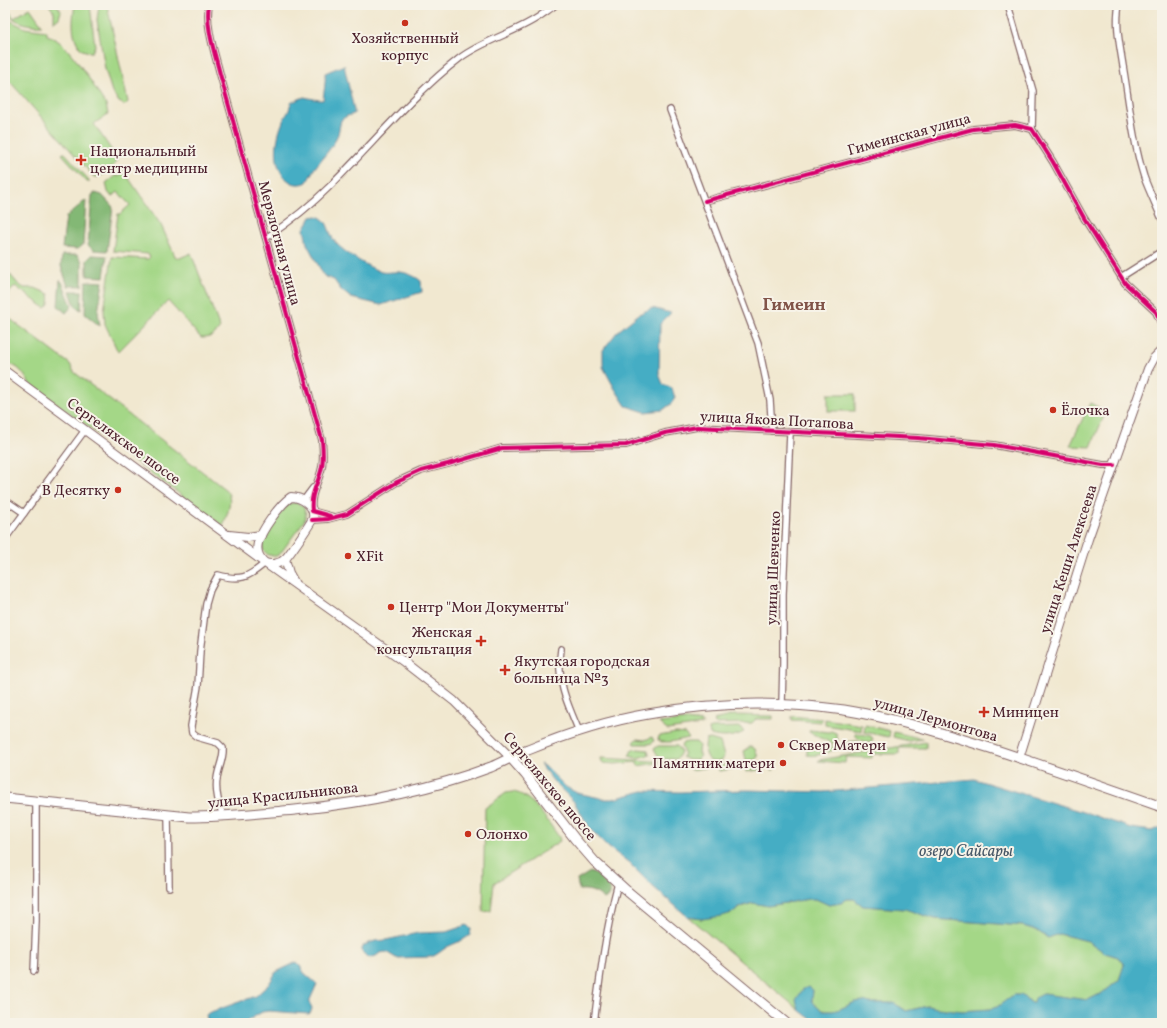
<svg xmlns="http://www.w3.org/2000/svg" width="1167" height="1028" viewBox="0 0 1167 1028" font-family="Vollkorn,serif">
	<rect width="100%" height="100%" fill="#f7f3e8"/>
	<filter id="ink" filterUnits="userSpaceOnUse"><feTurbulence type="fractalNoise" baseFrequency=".025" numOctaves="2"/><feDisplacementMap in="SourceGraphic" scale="8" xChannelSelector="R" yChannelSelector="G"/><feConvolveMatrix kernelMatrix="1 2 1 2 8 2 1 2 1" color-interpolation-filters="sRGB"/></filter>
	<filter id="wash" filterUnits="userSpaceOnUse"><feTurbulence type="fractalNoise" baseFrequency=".012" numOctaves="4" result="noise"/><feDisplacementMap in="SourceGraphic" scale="16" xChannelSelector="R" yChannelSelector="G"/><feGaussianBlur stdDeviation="0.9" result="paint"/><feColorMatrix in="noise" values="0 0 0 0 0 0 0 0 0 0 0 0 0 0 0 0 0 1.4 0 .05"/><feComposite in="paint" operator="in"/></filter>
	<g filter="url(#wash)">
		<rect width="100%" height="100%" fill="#f1e8d0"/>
		<g fill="#a4d787" stroke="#777b59">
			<path d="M 5,5 L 14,18 L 30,8 L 42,25 C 30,27 14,21 5,13 Z"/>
			<polygon points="49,5 57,5 61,11 59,18 54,22 54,12"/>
			<path d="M 75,5 L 90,5 L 95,46 L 92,52 L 89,52 L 82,50 C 71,38 72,20 75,5 Z"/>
			<polygon points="99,5 107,5 128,102 125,105 119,102 112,92 105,69 97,20"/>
			<path d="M 5,18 L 25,28 L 47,31 L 47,35 C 69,41 93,86 106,105 L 108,114 L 94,124 L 116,157 L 117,162 C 111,167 103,178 94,177 L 5,76 Z"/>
			<polygon points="63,153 65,153 89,180 89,182 87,182 62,154"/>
			<path d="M 123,170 L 161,225 L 176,258 L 180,258 L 191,253 L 220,328 C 214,336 210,338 201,338 L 168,301 L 118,352 L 105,324 L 104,311 L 112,257 L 148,259 L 150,257 L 148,254 L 113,251 L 118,214 L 120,214 L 130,205 L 118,192 L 112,197 L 108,192 L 106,183 L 116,175 L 118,177 L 121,175 Z"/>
			<path d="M 5,270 L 8,272 L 18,284 L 24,288 L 35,288 L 49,294 C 50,300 50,304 45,308 L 15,286 L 5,298 Z"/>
			<path d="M 5,315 L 70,364 L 74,372 L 226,490 C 234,499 227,515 223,526 L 30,384 C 22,372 20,366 5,363 Z"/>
			<rect x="828" y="394" width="27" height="17"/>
			<polygon points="1090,403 1106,411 1091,447 1070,446"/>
			<polygon points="291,503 297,503 303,506 306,514 304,521 280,554 276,556 268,555 263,550 262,539 287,505"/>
			<polygon points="734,715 773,716 773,719 756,719 752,723 715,724 714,720"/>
			<polygon points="792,716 822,719 821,722 792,720"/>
			<polygon points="825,719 862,725 861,731 825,725"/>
			<polygon points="686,720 702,722 702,725 667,730 659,723"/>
			<polygon points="865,725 890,731 889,737 864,732"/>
			<path d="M 738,727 L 741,728 L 744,732 C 732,738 723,738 710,735 L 709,729 L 711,728 Z"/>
			<polygon points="810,730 829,732 831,731 836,733 838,741 833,744 809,732"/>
			<polygon points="894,732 923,739 909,741 893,737"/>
			<polygon points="676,733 685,734 689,738 670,742 661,742 658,740 659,736"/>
			<path d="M 856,733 L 871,736 L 873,739 L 871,743 C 865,742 859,740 855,735 Z"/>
			<polygon points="652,737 654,741 650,744 635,744 634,741 637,739 645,740"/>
			<path d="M 710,739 L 720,742 L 724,756 L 723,759 L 717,762 L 710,761 C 705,754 704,749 706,740 Z"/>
			<polygon points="857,741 860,743 857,751 845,751 842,746 845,742"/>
			<polygon points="687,742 696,742 699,745 698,752 701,756 697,760 688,760 682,757 684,753 681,746 683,743"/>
			<polygon points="926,742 926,748 899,748 899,754 872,754 872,758 846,757 845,763 818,761 819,760"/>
			<polygon points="658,746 677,746 681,752 677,759 660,759 654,749"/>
			<polygon points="751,746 755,749 758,757 754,760 746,760 744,751"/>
			<path d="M 820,746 L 833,746 L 835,749 C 827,753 815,757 807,755 L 807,750 Z"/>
			<polygon points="638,749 648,750 649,755 637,758 629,756 632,750"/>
			<polygon points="601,758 773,768 774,770 771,770 770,768 746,772 745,767 719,771 718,766 691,770 690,764 665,767 664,762 638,766 637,762 615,764 602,763"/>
			<path d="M 512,792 C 531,793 548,822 559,837 L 560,841 L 494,883 L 491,911 L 483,912 L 485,808 L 506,793 Z"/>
			<path d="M 809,899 L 816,899 L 829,905 L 841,903 L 847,899 L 854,899 L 863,906 L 905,909 L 935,919 L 1023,926 L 1036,930 L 1048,938 L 1059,934 L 1088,941 L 1105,953 L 1118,957 L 1124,965 L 1119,980 L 1104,992 L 1088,1000 L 1043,994 L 1032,1003 L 1021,995 L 1014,995 L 997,1007 L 990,1009 L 962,1011 L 937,1008 L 927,1006 L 906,1011 C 892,1000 888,1004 872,1003 C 866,1003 862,1001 857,1002 C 850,1003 846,1007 840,1009 C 831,1013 814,1012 812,999 C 812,997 813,993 813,990 L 796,1000 L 799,1010 L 688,917 L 702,919 L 732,913 L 738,908 L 753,903 L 768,906 Z"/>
		</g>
		<g fill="#83b874" stroke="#666c50">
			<polygon points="95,193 102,195 113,207 107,251 93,250 88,245 92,195"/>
			<polygon points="86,200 83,245 78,249 62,248 66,217"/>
			<polygon points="62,255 77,255 82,261 82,286 68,286 61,266"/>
			<polygon points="92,255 107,256 104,277 87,276 87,260"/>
			<polygon points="60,280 62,282 72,306 66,313 58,306"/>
			<polygon points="86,281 103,282 98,312 100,326 85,314"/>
			<polygon points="70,291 82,291 81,310 75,306"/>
			<path d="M 590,872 L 597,875 L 610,888 L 610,895 L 604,899 C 597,892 589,889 579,890 L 577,880 Z"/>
		</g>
		<g fill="#44adc4" stroke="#476678">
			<path d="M 344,65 L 354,110 L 354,114 L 347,116 L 341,120 L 338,134 L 333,145 L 314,169 L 307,182 C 302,185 294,185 289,181 C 272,169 275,141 282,124 C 283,119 287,115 289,110 C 290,107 290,104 292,102 L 304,97 L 319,100 L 323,100 C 324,90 326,82 325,73 Z"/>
			<path d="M 317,216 C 331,221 327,233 336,243 C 346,254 367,266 381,272 C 386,273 389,272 394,272 C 403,271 414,275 421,281 L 422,292 L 381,305 L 351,298 L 341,290 L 334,280 L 324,276 L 307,244 L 304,229 L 311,217 Z"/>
			<polygon points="652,308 671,313 660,324 659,374 663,384 672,388 675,398 671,404 663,410 645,412 626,406 615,389 603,367 603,350 617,332 639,314"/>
			<polygon points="540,764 547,768 566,787 577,793 605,799 613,799 643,791 679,792 747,790 823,792 974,779 1093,815 1131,828 1152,831 1162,827 1162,1023 816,1023 799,1010 796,1000 803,989 809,987 813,990 812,1000 816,1006 823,1011 833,1011 840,1009 855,1002 863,1001 870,1003 894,1003 906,1011 928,1006 937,1008 962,1011 990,1009 997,1007 1013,995 1021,995 1032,1003 1034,1003 1035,998 1043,994 1088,1000 1104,992 1119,980 1124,965 1118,957 1105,953 1088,941 1059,934 1048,938 1036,930 1023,926 935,919 905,909 863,906 854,899 847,899 841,903 829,905 816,899 809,899 768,906 753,903 739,907 732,913 722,916 702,919 688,917 652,886 628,862 608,847 591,830 574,802 554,782"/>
			<path d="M 467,925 L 471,929 L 470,935 C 463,941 455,943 447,947 C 441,951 437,955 431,957 L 396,958 L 386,952 L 380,953 L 376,956 L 370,958 L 365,955 L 361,951 L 364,945 L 375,941 L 386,940 L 418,933 L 446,932 Z"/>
			<polygon points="297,962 300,965 302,971 317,984 309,1002 312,1008 311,1012 309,1014 269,1011 262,1012 244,1023 208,1023 206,1015 208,1013 256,996 269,984 276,972"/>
		</g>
	</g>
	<g filter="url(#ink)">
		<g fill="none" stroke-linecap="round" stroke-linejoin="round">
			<defs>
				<g id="street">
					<path d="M 209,5 C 205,25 215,54 220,74 L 322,440 C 323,450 324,461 321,471 C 317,486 310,494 312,511 L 334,517"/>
					<polyline points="1008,5 1033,91 1032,129"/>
					<path d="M 1119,5 C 1115,25 1120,46 1123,66 C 1129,101 1133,143 1144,177 C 1149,191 1156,205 1162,219"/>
					<polyline points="670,110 758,343 770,400 772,431"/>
					<polyline points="705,201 973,129 1015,125 1032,129 1053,162 1084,218 1125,283 1156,312 1162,325"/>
					<path d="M 266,238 C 288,223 309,207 328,188 C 372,145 411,96 460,58 C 484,40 515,33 540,16 C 545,12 551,9 555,5"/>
					<polyline points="1121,277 1162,251"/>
					<polyline points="5,500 24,513"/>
					<polyline points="304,500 313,488"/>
					<polyline points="312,520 328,519 347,514 397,482 421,471 448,464 502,448 626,445 665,433 697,427 918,438 994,445 1103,465 1114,465"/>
					<polyline points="5,539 85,430"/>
					<path d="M 561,649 C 556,680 567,703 579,731"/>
					<polyline points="782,704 783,664 783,594 790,433"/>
					<polyline points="168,814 169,887"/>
					<path d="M 223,816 C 219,804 215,792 217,779 C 218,768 224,759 223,748 L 218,743 L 197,737 L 192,733 L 191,726 L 198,686 L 200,651 L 206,604 L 210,590 L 218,575 C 240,581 248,578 265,563"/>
					<polyline points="34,971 36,921 36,801"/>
					<path d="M 594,1023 C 600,976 606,928 618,883"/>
				</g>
				<g id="secondary">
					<polyline points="5,371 265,563 404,662 454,701 510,757"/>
					<path d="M 291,497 C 301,497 315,505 313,518 C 311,523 290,554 285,559 C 280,564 271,565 265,563 C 259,558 256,551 258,543 C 261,531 280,504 291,497 Z"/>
					<polyline points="229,535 248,537 261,535"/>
					<polyline points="285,559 289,573 294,582"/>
					<polyline points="1019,758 1088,539 1148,369 1154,358 1162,350"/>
				</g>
				<g id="primary">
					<polyline points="510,757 525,774 575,839 595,862 627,891 786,1023"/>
					<path d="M 5,798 L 189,817 C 225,817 259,813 295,810 C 362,803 428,791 491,767 C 503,762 515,755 528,750 C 567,734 607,721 648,714 C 713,702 779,701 844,710 C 894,718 942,733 990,748 C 1048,767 1105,787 1162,807"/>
				</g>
			</defs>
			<use href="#street" stroke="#846565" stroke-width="8"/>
			<use href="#secondary" stroke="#846565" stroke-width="10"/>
			<use href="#primary" stroke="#846565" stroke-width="11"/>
			<use href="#street" stroke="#fff" stroke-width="5.5"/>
			<use href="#secondary" stroke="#fff" stroke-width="8"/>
			<use href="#primary" stroke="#fff" stroke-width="9"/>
			<defs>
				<g id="cycleway">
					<path d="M 209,5 C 205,25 215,54 220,74 L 322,440 C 323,450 324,461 321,471 C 317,486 310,494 312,511 L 330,516"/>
					<polyline points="705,201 973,129 1015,125 1032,129 1053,162 1084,218 1125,283 1156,312 1162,325"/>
					<polyline points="312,520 328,519 347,514 397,482 421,471 448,464 502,448 626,445 665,433 697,427 918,438 994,445 1103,465 1114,465"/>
				</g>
			</defs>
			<use href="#cycleway" stroke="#f7f3e8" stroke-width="6"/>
			<use href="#cycleway" stroke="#d6006c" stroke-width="4"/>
		</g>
	</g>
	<g fill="#c8321e" stroke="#f7f3e8" stroke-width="1.5">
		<circle cx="405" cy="23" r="4"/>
		<path d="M79 154h4v4h4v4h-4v4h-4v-4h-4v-4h4z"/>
		<circle cx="1053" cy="410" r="4"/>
		<circle cx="118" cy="490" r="4"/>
		<circle cx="348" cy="556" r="4"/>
		<circle cx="391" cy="607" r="4"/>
		<path d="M479 635h4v4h4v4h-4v4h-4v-4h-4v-4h4z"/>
		<path d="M503 664h4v4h4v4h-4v4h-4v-4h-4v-4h4z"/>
		<path d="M982 706h4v4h4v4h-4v4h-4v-4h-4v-4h4z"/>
		<circle cx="781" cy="745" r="4"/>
		<circle cx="783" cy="763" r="4"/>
		<circle cx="468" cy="834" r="4"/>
	</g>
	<g text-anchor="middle" stroke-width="4" stroke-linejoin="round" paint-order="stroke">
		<g font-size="15" fill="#4a1f2b" stroke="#f7f3e8" text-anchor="start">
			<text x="405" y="43" text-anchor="middle">Хозяйственный<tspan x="405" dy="17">корпус</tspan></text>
			<text x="90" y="156">Национальный<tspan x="90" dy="17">центр медицины</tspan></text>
			<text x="1061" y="415">Ёлочка</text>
			<text x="110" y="495" text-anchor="end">В Десятку</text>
			<text x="356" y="561">XFit</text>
			<text x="399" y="612">Центр "Мои Документы"</text>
			<text x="472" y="637" text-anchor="end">Женская<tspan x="472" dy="17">консультация</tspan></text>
			<text x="514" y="666">Якутская городская<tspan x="514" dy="17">больница №3</tspan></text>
			<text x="992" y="717">Миницен</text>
			<text x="789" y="750">Сквер Матери</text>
			<text x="775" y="768" text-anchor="end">Памятник матери</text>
			<text x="476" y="839">Олонхо</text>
		</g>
		<g font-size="15" fill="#4a1f2b" stroke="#f7f3e8">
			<text transform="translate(909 134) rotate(-15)" y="5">Гимеинская улица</text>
			<text transform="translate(280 243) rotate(75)" y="5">Мерзлотная улица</text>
			<text transform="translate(777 420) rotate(3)" y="5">улица Якова Потапова</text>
			<text transform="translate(124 441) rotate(36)" y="5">Сергеляхское шоссе</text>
			<text transform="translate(1068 559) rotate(-72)" y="5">улица Кеши Алексеева</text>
			<text transform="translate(773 568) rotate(-88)" y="5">улица Шевченко</text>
			<text transform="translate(936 719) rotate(16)" y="5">улица Лермонтова</text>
			<text transform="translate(550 786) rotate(50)" y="5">Сергеляхское шоссе</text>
			<text transform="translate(283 795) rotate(-6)" y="5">улица Красильникова</text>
		</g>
		<g font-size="16" font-style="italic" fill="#485868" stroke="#f7f3e8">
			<text x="966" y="856">озеро Сайсары</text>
		</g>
		<g font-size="17" font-weight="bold" fill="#815449" stroke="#f7f3e8">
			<text x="794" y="310">Гимеин</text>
		</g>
	</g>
	<rect width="1167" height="1028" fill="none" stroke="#f7f3e8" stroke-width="20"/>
</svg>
